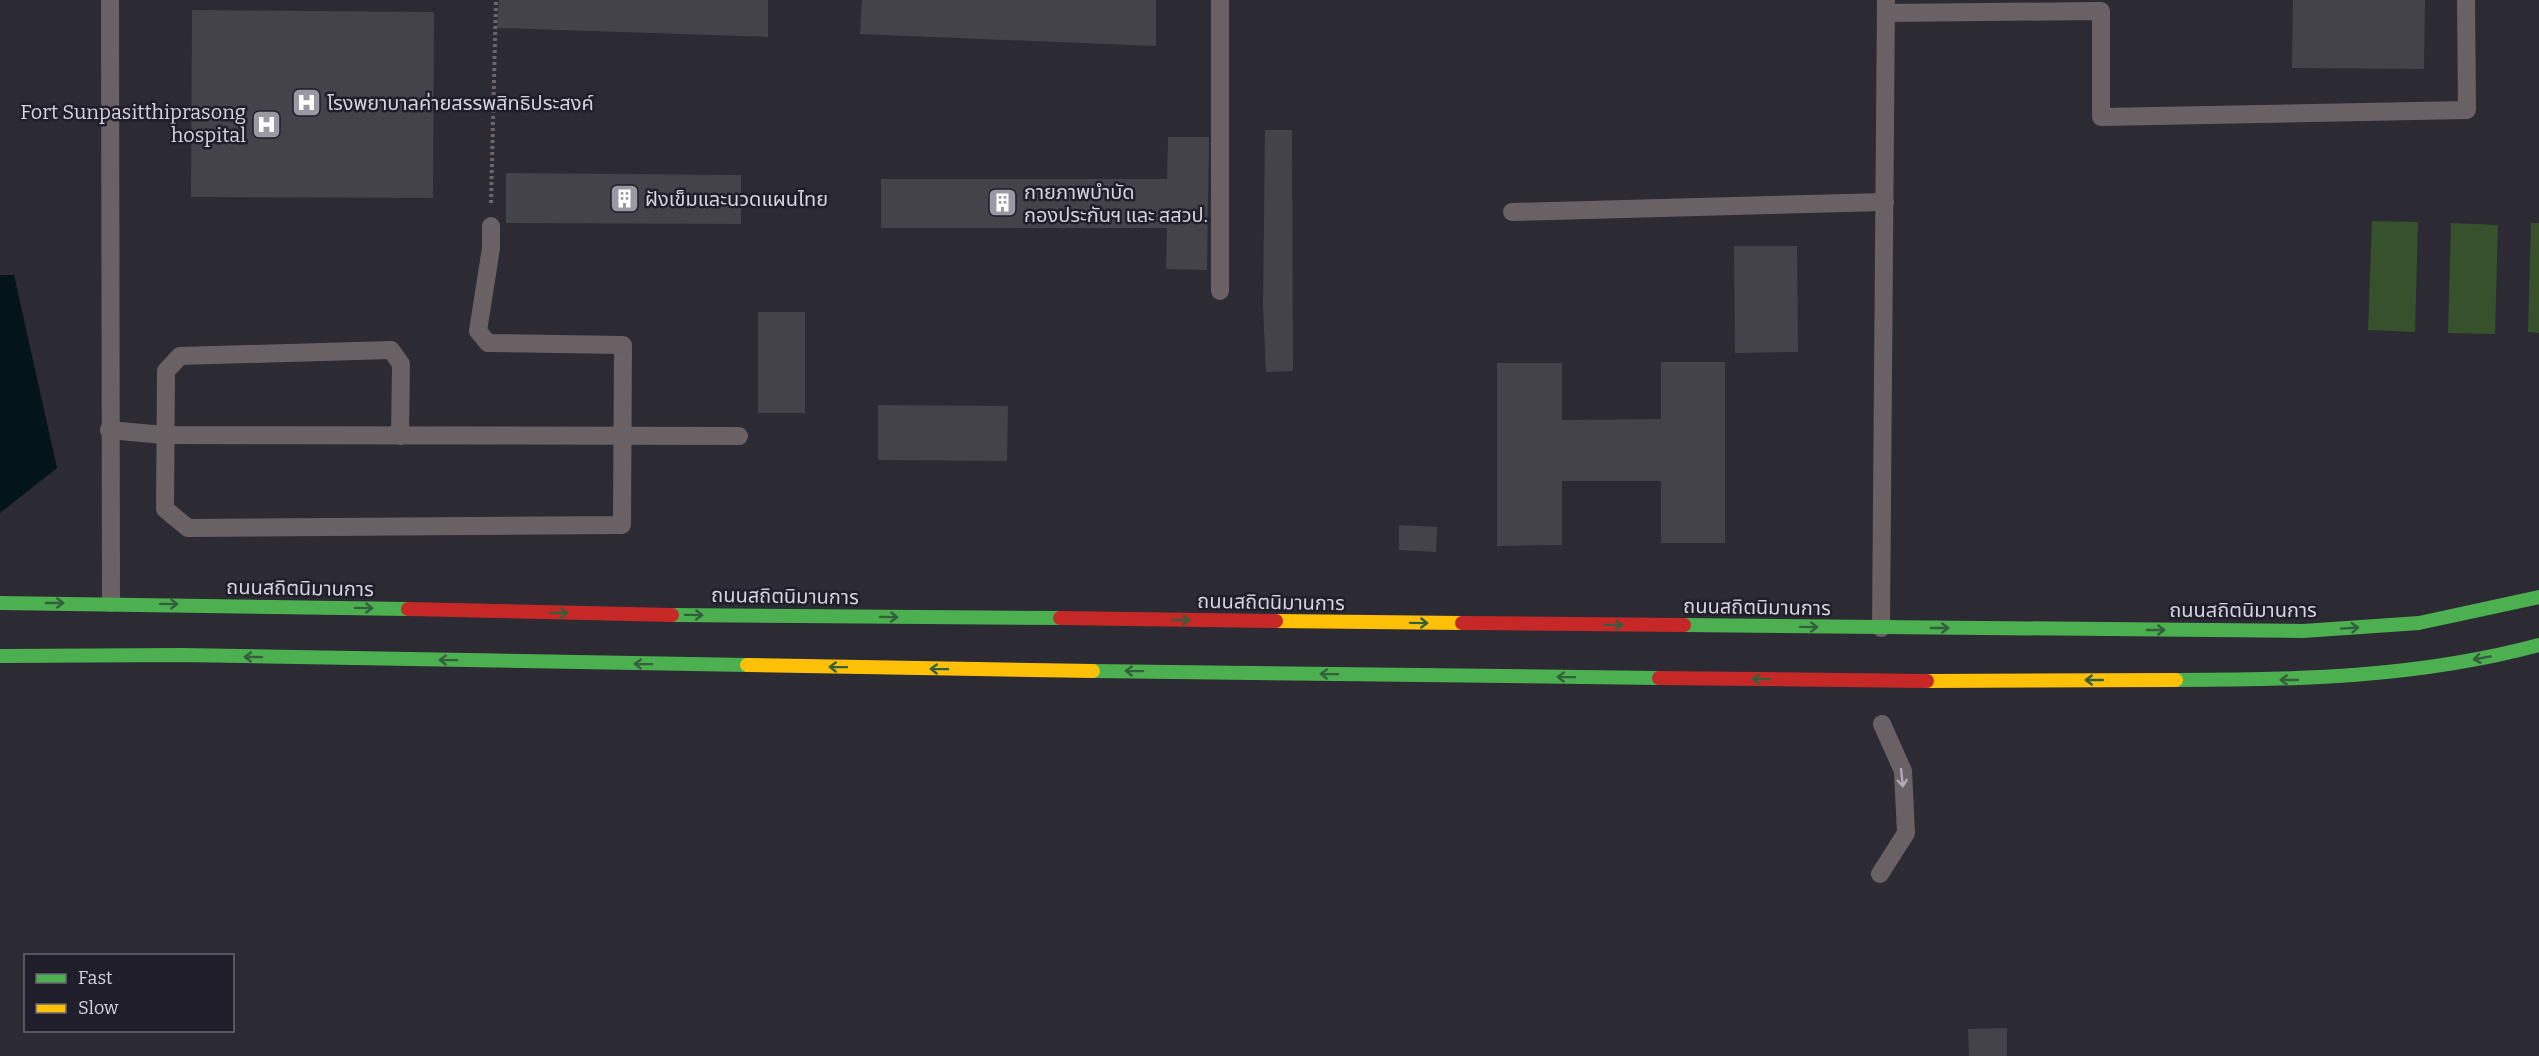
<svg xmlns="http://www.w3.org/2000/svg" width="2539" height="1056" viewBox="0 0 2539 1056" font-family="Bitter,'Noto Sans Thai',serif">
	<rect width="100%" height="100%" fill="#2c2a32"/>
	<g fill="#36512c">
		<polygon points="2372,221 2418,222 2415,332 2368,330"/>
		<polygon points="2451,223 2498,225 2495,334 2448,333"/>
		<polygon points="2531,223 2539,223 2539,333 2528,332"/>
	</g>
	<polygon fill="#04141b" points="0,275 14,275 57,468 0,513"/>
	<g fill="#444349">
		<polygon points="499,0 768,0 768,37 497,28"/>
		<polygon points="862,0 1156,0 1156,46 860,34"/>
		<polygon points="2293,0 2425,0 2424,69 2292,68"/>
		<polygon points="192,10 434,12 433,198 191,197"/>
		<polygon points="1265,130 1292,130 1293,371 1266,372 1263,306"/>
		<polygon points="1168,137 1209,137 1207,270 1166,269 1167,228 881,228 881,179 1167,179"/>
		<polygon points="506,173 741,175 741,224 506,223"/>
		<polygon points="1734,246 1797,246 1798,352 1735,353"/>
		<rect x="758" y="312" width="47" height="101"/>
		<polygon points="1661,362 1725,362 1725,543 1661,543 1661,481 1562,481 1562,545 1497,546 1497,363 1562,363 1562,420 1661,419"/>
		<polygon points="878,405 1008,406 1007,461 878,460"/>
		<polygon points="1399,525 1437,527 1436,552 1399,550"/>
		<polygon points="2007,1028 2007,1056 1969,1056 1968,1029"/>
	</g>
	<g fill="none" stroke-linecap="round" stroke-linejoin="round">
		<polyline stroke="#6c6668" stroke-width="4" stroke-dasharray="3 3" stroke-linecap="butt" points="491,203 496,0"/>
		<g stroke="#6a6164" stroke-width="18">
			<polyline points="110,0 111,603"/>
			<polyline points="1220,0 1220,291"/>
			<polyline points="1886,13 2101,11 2101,117 2467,110 2466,0"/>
			<polyline points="1512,212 1885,202"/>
			<polyline points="109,430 164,435 739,436"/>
			<polyline points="400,436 401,364 391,350 180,356 166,371 165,509 188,528 622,525 623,345 488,343 478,331 491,248 491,226"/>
			<polyline points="1881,628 1886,0"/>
			<polyline points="1880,874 1906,833 1903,771 1882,724"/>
		</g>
		<g stroke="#4caf50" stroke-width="14">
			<polyline points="0,603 408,609"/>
			<polyline points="672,615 1060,618"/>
			<polyline points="1684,625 2303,631 2419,623 2539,597"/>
			<polyline points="0,656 182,655 747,665"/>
			<polyline points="1093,671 1659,678"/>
			<path d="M 2176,680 C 2299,680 2420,677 2539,645"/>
		</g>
		<g stroke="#ffc107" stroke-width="14">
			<polyline points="1276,621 1462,623"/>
			<polyline points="747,665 1093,671"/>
			<polyline points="1927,681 2176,680"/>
		</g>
		<g stroke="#c62828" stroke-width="14">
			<polyline points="408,609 672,615"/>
			<polyline points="1060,618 1276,621"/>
			<polyline points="1462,623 1684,625"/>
			<polyline points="1659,678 1927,681"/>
		</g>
	</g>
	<defs><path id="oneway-shaft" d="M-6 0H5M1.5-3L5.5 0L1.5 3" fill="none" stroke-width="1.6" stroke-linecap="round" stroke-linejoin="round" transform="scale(1.5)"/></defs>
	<g stroke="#345f3c">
		<use href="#oneway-shaft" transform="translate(55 603)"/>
		<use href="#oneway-shaft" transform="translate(169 604) rotate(1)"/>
		<use href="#oneway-shaft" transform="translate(364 608) rotate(1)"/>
		<use href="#oneway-shaft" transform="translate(559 613) rotate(1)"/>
		<use href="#oneway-shaft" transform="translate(694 615) rotate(1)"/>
		<use href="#oneway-shaft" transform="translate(889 617) rotate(1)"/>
		<use href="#oneway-shaft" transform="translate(1181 620) rotate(1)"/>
		<use href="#oneway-shaft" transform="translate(1419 623) rotate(1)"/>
		<use href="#oneway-shaft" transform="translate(1614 625) rotate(1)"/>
		<use href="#oneway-shaft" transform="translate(1809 627) rotate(1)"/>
		<use href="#oneway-shaft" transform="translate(1940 628)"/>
		<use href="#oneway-shaft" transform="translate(2350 628) rotate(-4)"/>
		<use href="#oneway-shaft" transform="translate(2156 630)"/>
		<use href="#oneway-shaft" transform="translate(253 657) rotate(-179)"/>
		<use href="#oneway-shaft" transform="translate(2482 658) rotate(170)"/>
		<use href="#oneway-shaft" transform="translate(448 660) rotate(-179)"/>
		<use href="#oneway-shaft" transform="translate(643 664) rotate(-179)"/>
		<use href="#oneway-shaft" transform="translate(838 667) rotate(-179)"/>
		<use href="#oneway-shaft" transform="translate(939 669) rotate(-179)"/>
		<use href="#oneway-shaft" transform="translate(1134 671) rotate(-179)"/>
		<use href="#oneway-shaft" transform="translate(1329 674) rotate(-179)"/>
		<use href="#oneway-shaft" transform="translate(1566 677) rotate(-179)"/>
		<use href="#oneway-shaft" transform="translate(1761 679) rotate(-179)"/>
		<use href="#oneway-shaft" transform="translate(2094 680) rotate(180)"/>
		<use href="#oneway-shaft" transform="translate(2289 680) rotate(180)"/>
	</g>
	<use stroke="#b0acb3" href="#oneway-shaft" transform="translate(1902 778) rotate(84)"/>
	<defs>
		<symbol id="hospital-square" viewBox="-11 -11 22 22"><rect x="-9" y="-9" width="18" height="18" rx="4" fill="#9a98a2" stroke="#211e2b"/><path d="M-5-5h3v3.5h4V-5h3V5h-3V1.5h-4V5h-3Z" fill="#fff"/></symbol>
		<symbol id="building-square" viewBox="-11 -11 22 22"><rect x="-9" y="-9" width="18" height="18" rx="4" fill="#9a98a2" stroke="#211e2b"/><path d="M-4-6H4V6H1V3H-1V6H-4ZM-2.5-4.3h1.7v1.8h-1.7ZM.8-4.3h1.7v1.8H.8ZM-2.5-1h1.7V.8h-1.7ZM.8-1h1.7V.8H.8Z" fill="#fff"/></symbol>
	</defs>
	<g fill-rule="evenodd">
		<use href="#hospital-square" x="290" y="86" width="33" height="33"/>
		<use href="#hospital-square" x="250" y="108" width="33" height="33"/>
		<use href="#building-square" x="608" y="182" width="33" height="33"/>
		<use href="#building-square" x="986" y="186" width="33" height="33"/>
	</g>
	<g text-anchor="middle" stroke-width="5" stroke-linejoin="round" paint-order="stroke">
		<g font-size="20" fill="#d6d4de" stroke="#211e2b" text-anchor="start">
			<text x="327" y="110">โรงพยาบาลค่ายสรรพสิทธิประสงค์</text>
			<text x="246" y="119" text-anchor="end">Fort Sunpasitthiprasong<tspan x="246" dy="23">hospital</tspan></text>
			<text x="1024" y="199">กายภาพบำบัด<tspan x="1024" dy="23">กองประกันฯ และ สสวป.</tspan></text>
			<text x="645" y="206">ฝังเข็มและนวดแผนไทย</text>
		</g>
		<g font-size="20" fill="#d6d4de" stroke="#211e2b">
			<text transform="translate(300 588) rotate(1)" y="7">ถนนสถิตนิมานการ</text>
			<text transform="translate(785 596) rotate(1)" y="7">ถนนสถิตนิมานการ</text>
			<text transform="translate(1271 602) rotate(1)" y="7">ถนนสถิตนิมานการ</text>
			<text transform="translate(1757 607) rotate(1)" y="7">ถนนสถิตนิมานการ</text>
			<text x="2243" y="617">ถนนสถิตนิมานการ</text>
		</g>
	</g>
	<rect x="24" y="954" width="210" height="78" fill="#211e2b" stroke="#696773" stroke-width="1.5"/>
	<rect x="36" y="974" width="30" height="9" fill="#4caf50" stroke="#696773" stroke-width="1.5"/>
	<text x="78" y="984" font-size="18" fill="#d6d4de">Fast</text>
	<rect x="36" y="1004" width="30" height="9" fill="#ffc107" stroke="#696773" stroke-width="1.5"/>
	<text x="78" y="1014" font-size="18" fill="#d6d4de">Slow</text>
</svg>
